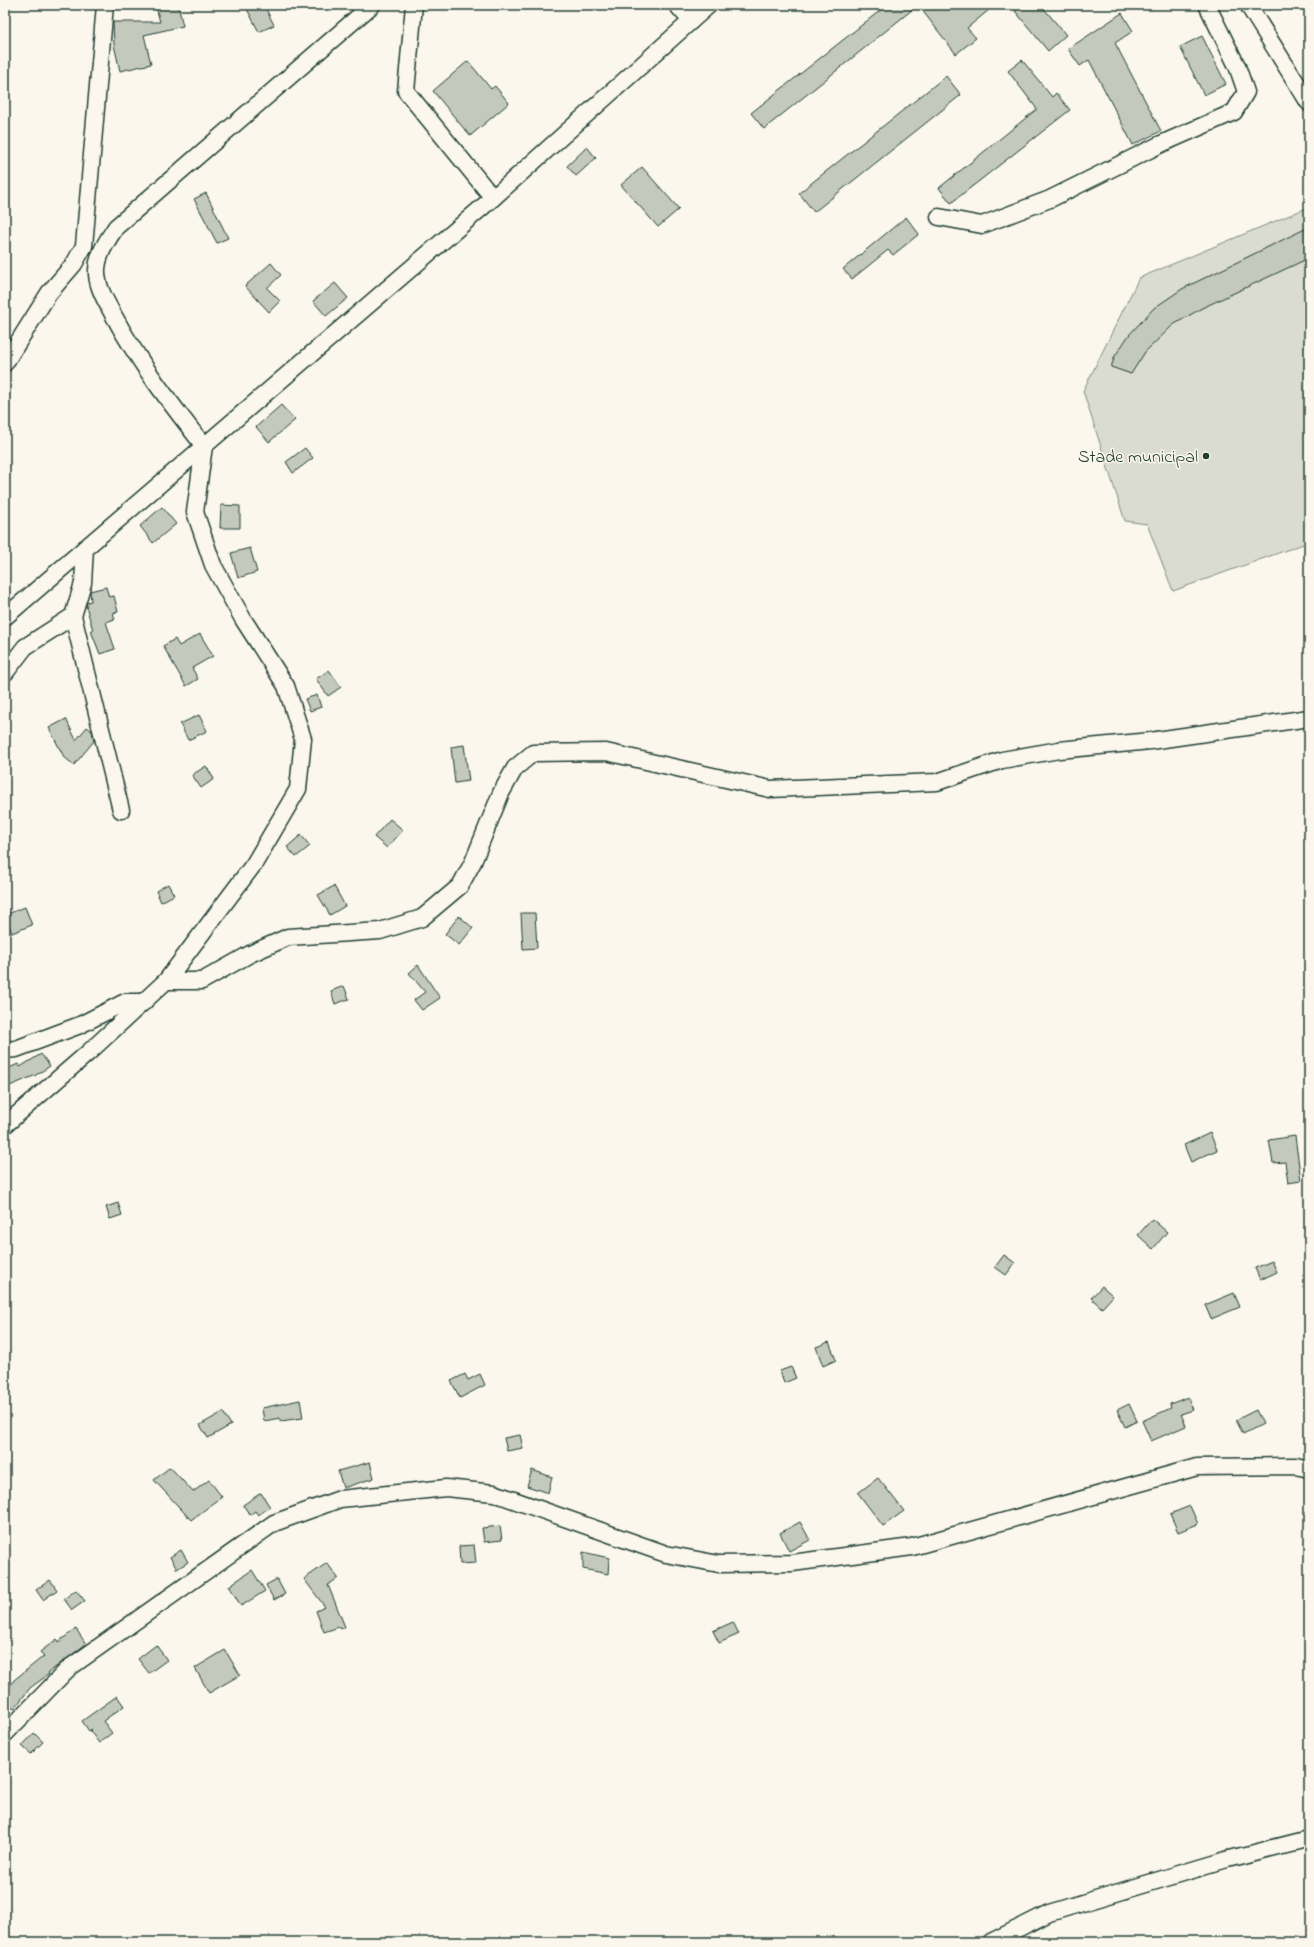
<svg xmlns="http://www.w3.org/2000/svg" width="1314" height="1947" viewBox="0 0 1314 1947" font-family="'Indie Flower',sans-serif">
	<rect width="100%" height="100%" fill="#fbf7ec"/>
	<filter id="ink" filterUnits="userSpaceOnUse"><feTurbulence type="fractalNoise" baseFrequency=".025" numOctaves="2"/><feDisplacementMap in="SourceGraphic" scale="8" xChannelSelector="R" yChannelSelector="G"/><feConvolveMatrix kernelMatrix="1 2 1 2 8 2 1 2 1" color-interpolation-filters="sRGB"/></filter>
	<g filter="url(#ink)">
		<polygon fill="#dbdcd1" stroke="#7d8c82" points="1309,207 1309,542 1173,591 1147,524 1125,521 1083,391 1139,278"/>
		<g fill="#c4c9be" stroke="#1f3d34">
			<polygon points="164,5 178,5 183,26 144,35 151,64 120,71 114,45 113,22 160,22 156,7"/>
			<polygon points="254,5 264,5 274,25 259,32 247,9"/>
			<polygon points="887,5 995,5 967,28 976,38 956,54 918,5 764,129 751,113"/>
			<polygon points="1022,5 1041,5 1066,35 1048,51 1015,11"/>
			<polygon points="1122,13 1133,31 1115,43 1161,131 1133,145 1089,60 1080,66 1068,49"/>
			<polygon points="1202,36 1226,84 1204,95 1180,47"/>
			<polygon points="1022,60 1052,97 1056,93 1070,110 951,203 939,188 1037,109 1008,71"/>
			<polygon points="468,61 491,89 495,86 509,103 470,136 433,91"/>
			<polygon points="946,76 961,95 814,212 799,193"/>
			<polygon points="587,147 596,158 576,176 567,166"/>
			<polygon points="642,167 679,209 658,227 621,185"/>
			<polygon points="206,193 228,238 217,243 194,199"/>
			<polygon points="906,217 919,234 893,255 888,250 852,279 843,269"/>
			<polygon points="1309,227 1309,258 1202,308 1173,325 1145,352 1131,374 1111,367 1115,356 1129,335 1154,308 1182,289"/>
			<polygon points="271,263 281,275 267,288 280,301 269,312 245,286"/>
			<polygon points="335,283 348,298 326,316 313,301"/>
			<polygon points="281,405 295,420 269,442 256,427"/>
			<polygon points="305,448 313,458 293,473 286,462"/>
			<polygon points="221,505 240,506 240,528 220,528"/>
			<polygon points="162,507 176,524 153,543 140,526"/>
			<polygon points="250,548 257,572 238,578 231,553"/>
			<polygon points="106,587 109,597 114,596 118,612 113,613 115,619 106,622 115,649 100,654 91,631 93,630 86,606 87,602 91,601 90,591"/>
			<polygon points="200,634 213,656 192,668 198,679 186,686 163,646 175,639 179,646"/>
			<polygon points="329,670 341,687 328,696 316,679"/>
			<polygon points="317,695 321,707 310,711 305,699"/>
			<polygon points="199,715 207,731 188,740 180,724"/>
			<polygon points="66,719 76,740 87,727 92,731 94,741 74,765 64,757 49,728"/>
			<polygon points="464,745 469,781 455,783 451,747"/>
			<polygon points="206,766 214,779 201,788 192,775"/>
			<polygon points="390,819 403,830 387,848 374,837"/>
			<polygon points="301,835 310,846 296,857 287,847"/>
			<polygon points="168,884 174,895 161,902 156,891"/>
			<polygon points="334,886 345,906 330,915 318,895"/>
			<polygon points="25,907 32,925 12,933 5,915"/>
			<polygon points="521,913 535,913 537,948 523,949"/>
			<polygon points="459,916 473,928 459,945 445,934"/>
			<polygon points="418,965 440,998 422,1010 414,1000 425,992 409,973"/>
			<polygon points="344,986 349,999 335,1004 331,991"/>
			<polygon points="41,1054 50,1066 36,1075 5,1088 5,1070 18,1064 20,1067"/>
			<polygon points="1210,1133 1217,1150 1191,1162 1184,1145"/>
			<polygon points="1295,1136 1301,1181 1288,1183 1285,1162 1273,1163 1269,1140"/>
			<polygon points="118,1203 122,1215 110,1219 106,1207"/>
			<polygon points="1152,1219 1167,1232 1153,1249 1138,1235"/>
			<polygon points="1004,1255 1015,1263 1006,1275 995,1267"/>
			<polygon points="1272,1261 1277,1272 1260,1280 1255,1268"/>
			<polygon points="1102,1286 1113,1296 1102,1308 1091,1298"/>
			<polygon points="1234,1293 1240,1307 1211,1319 1205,1305"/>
			<polygon points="829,1342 836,1360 823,1366 816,1347"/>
			<polygon points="791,1367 796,1378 784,1383 780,1371"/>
			<polygon points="465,1374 468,1380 480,1374 485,1385 460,1398 451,1381"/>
			<polygon points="1188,1397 1193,1410 1181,1414 1186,1426 1151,1441 1142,1421 1171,1408 1170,1404"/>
			<polygon points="300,1400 303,1418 280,1421 280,1418 264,1421 262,1408"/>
			<polygon points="1129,1404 1137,1421 1125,1427 1117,1410"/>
			<polygon points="1256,1410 1263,1424 1243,1434 1236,1420"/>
			<polygon points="223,1412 231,1425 208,1438 200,1425"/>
			<polygon points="520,1435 523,1448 507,1451 504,1438"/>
			<polygon points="370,1462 374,1478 343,1488 338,1471"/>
			<polygon points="170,1467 193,1492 209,1480 222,1497 191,1520 154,1480"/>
			<polygon points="532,1470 552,1477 548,1493 527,1486"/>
			<polygon points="878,1478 904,1511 883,1526 858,1493"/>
			<polygon points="261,1493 270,1507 258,1515 255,1511 250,1515 243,1505"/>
			<polygon points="1190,1506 1198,1524 1178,1532 1170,1514"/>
			<polygon points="800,1522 810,1540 789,1551 780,1533"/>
			<polygon points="500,1526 502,1540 484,1542 482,1528"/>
			<polygon points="474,1545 476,1563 460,1564 459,1546"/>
			<polygon points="181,1550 188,1562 177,1569 170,1557"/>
			<polygon points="583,1552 609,1558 608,1574 583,1569"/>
			<polygon points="327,1563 338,1578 328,1585 345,1627 341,1629 339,1627 324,1632 316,1611 325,1607 304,1579"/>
			<polygon points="252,1570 265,1591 241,1606 229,1586"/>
			<polygon points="277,1579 285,1594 274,1600 266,1585"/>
			<polygon points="50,1580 57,1590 43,1600 36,1590"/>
			<polygon points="76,1590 85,1601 72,1610 64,1599"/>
			<polygon points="733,1622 739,1634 719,1643 713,1631"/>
			<polygon points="76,1629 86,1644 48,1673 49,1674 30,1688 14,1709 5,1702 5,1691 14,1680 44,1656 40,1652 57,1639 58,1642"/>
			<polygon points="156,1645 167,1660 149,1673 138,1659"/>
			<polygon points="225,1650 240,1675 209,1693 195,1668"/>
			<polygon points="117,1696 124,1706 103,1721 112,1733 99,1743 90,1731 92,1729 89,1731 82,1721"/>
			<polygon points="34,1733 43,1742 31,1754 22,1746"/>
		</g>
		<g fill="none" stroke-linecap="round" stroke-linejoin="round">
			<defs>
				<g id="minor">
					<polyline points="414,5 406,91 493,198"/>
					<polyline points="677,5 691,21"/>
					<polyline points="1248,5 1309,103"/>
					<polyline points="939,217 982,225 1050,199 1161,144 1234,112 1246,92 1237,66 1207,5"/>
					<polyline points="5,363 49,293 74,264 84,246 105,5"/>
					<polyline points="73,616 121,810"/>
					<polyline points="5,617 493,198 709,5"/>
					<polyline points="5,673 25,647 73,616 83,583 85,548"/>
					<polyline points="166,981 202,981 250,954 288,937 380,931 422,918 460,886 473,862 501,793 515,768 533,753 606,752 770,789 937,782 1002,760 1059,750 1150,741 1309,718"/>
					<polyline points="5,1050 16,1049 80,1025 125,1002 144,1002"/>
					<path d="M 5,1125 L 89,1052 L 166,981 L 254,864 L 298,789 L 303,739 L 286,686 L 243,619 L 213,565 L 195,512 L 204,446 C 171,404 139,363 114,316 C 107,303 98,289 97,274 C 96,256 107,241 116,227 L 372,5"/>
					<polyline points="5,1734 69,1668 274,1523 340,1499 446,1488 494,1493 666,1554 719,1564 792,1563 912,1547 1197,1467 1296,1466 1309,1469"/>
					<polyline points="991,1942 1049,1913 1226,1860 1309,1839"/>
				</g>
			</defs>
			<use href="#minor" stroke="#1f3d34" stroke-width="19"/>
			<use href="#minor" stroke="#fbf7ec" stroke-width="16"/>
		</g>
	</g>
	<circle fill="#1f3d34" stroke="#fbf7ec" stroke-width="1.5" cx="1206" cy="456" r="4"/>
	<g text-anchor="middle" stroke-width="3" stroke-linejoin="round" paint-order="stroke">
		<g font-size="18" fill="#1f3d34" stroke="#fbf7ec" text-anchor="end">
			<text x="1198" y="462">Stade municipal</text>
		</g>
	</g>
	<rect width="1314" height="1947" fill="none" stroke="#fbf7ec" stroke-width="20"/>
	<rect x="10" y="10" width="1294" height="1927" fill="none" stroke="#1f3d34" stroke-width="1.5" filter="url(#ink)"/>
</svg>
